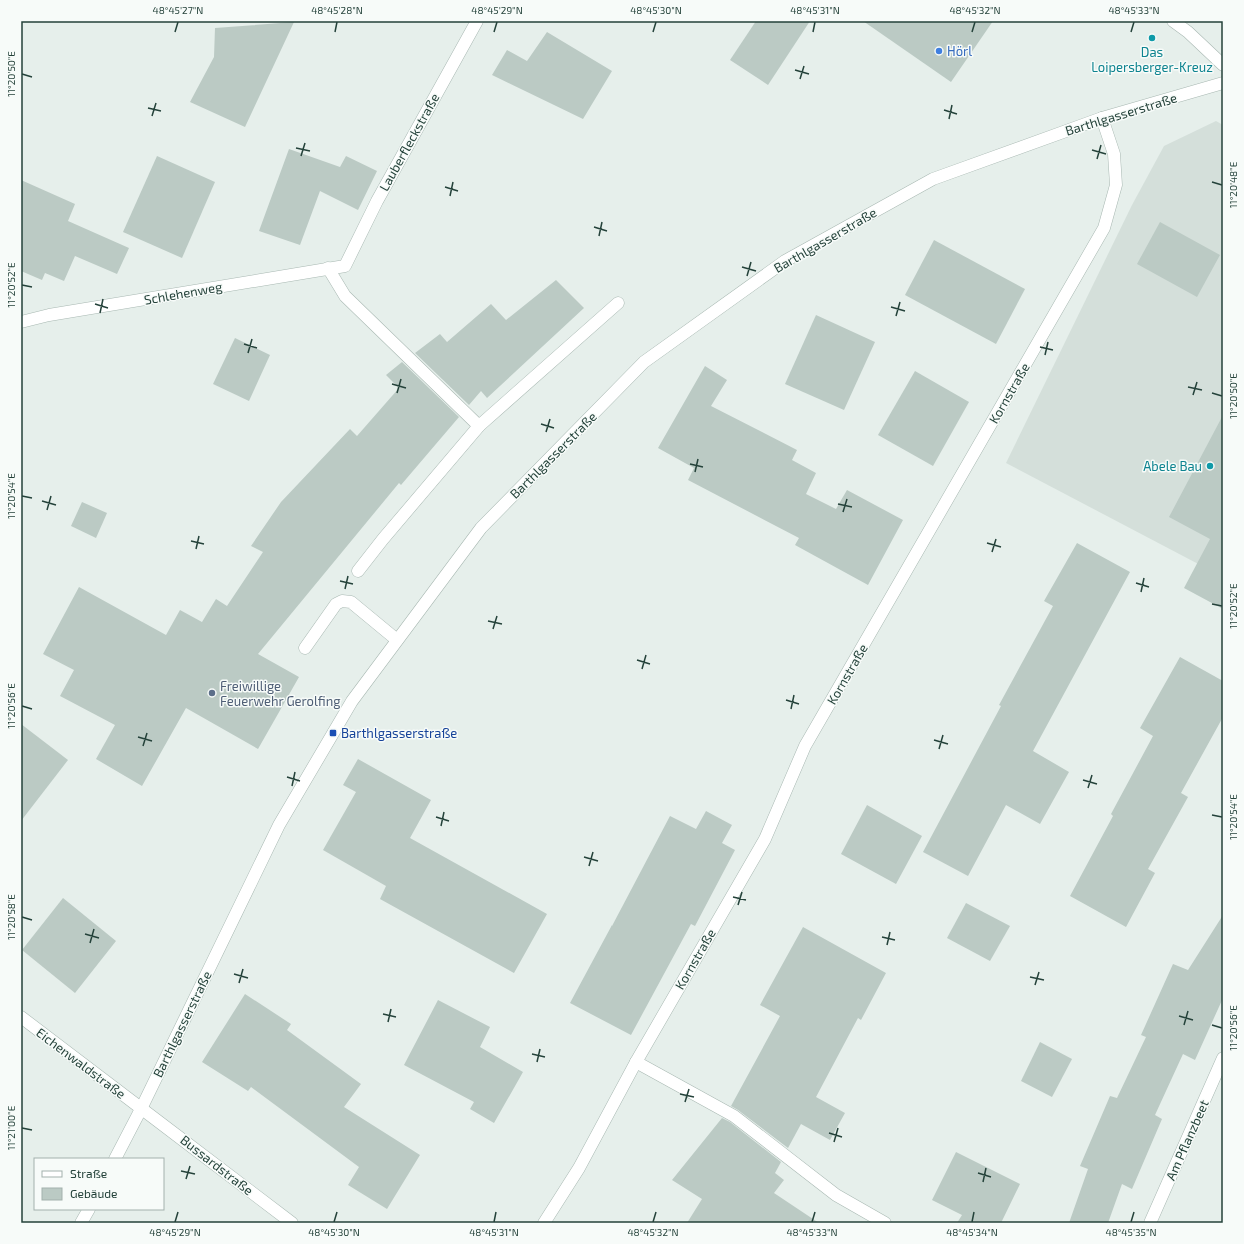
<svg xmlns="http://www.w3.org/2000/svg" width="1244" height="1244" viewBox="0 0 1244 1244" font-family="'Exo 2',sans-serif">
	<rect width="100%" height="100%" fill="#e6efeb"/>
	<polygon fill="#d4dfda" points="1216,121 1223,125 1223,577 1006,463 1132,205 1164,146"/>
	<g fill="#bbcac4">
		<polygon points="756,21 810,21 768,85 730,60"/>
		<polygon points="863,21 993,21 951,82"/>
		<polygon points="294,22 245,127 190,102 214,57 215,28"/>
		<polygon points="547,32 612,71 583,119 492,75 507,50 527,61"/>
		<polygon points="289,149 340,167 346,156 377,171 358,210 320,191 300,245 259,231"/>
		<polygon points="157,156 215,182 182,258 123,232"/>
		<polygon points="21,180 75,204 68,221 129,248 117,274 75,256 64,281 45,273 42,280 21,271"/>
		<polygon points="1160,222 1220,255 1197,297 1137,264"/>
		<polygon points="934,240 1025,289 996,344 905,295"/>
		<polygon points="556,280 584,308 487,398 481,391 469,405 415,353 440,334 447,342 491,304 506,320"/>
		<polygon points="816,315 875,342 844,410 785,384"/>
		<polygon points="235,338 270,355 249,401 213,384"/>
		<polygon points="402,362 459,417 401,485 399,483 258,654 299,677 258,749 186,708 142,786 96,759 115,725 60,696 74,670 43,654 79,587 166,635 180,610 202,622 216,599 227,606 263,552 251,546 281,502 350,429 357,436 399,388 386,375"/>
		<polygon points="705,366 727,380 711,406 797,450 792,460 816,473 806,494 836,509 847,490 903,520 868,585 795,545 799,538 688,480 694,468 658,448"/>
		<polygon points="915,371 969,402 933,466 878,435"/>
		<polygon points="1223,415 1223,609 1184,588 1210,539 1169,517"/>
		<polygon points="82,502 107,513 96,538 71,526"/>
		<polygon points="1077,543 1130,572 1033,751 1069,772 1040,824 1006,805 968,876 923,852 1001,706 999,705 1053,606 1044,601"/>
		<polygon points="1180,657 1223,681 1223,717 1181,793 1188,797 1148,869 1155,873 1126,927 1070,896 1113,816 1111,814 1153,736 1140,728"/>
		<polygon points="21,724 68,760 21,821"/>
		<polygon points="358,759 431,800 410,838 547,914 514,973 380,899 386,886 323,850 356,792 343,785"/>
		<polygon points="867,805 922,836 896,884 841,854"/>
		<polygon points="706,811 732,825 722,843 735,850 695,926 691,924 631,1035 570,1003 612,925 612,926 670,816 696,829"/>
		<polygon points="63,898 116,941 75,993 22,950"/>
		<polygon points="966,903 1010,926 990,961 947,938"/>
		<polygon points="1223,915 1223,998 1195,1060 1183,1054 1155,1115 1162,1119 1132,1189 1122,1184 1108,1223 1069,1223 1088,1169 1080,1166 1110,1096 1117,1098 1146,1037 1141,1035 1173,964 1188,970"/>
		<polygon points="803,927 886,973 861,1020 858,1018 816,1097 845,1113 830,1140 801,1124 788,1148 738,1110 731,1106 780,1016 760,1005"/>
		<polygon points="245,994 291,1024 287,1030 361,1084 344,1107 420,1155 387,1209 348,1185 359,1167 251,1087 248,1091 202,1062"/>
		<polygon points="438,1000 490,1027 480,1047 523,1072 494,1123 470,1109 474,1102 404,1065"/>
		<polygon points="1040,1042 1072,1059 1052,1097 1021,1081"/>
		<polygon points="722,1118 730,1122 781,1162 775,1173 784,1180 774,1193 819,1223 687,1223 702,1199 672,1180"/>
		<polygon points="956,1152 1020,1184 1001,1223 957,1223 962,1215 932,1200"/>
	</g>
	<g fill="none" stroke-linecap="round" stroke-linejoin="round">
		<defs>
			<g id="minor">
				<polyline points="1173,21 1188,32 1223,65"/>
				<polyline points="328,268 345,296 479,426 383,539 358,571"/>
				<polyline points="21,322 49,315 345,266 377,201 477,21"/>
				<polyline points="479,426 618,303"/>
				<polyline points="305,648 336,604 342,601 351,602 397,640"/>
				<path d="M 21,1017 C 111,1086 202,1154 292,1223"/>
				<polyline points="636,1062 734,1116 836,1195 885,1223"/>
				<polyline points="115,1159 141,1109 279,825 352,701 481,528 644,362 785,261 933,179 1102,118 1223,83"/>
				<polyline points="81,1223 89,1209"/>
				<polyline points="544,1223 579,1168 636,1062 765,839 805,746 1104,228 1116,185 1114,154 1102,118"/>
				<polyline points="1150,1223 1223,1058"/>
			</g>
		</defs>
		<use href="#minor" stroke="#a8b8b2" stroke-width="13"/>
		<use href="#minor" stroke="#fff" stroke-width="12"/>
	</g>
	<path fill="none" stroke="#24423a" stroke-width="1.5" d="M 175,32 L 178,22M 335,32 L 337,22M 494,32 L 497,22M 653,32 L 656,22M 813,32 L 815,22M 972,32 L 975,22M 1131,32 L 1134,22M 795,70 L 809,74M 22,74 L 32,77M 800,79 L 804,66M 148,108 L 161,111M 944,110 L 957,114M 152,116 L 156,103M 949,119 L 952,105M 296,148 L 310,151M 1092,150 L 1106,154M 301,156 L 305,143M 1097,159 L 1101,145M 1212,182 L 1222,185M 445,187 L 458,191M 450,196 L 453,182M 594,227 L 607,231M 599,236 L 602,222M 742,267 L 756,271M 747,276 L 751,262M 22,285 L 32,287M 95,304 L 108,308M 891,307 L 905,311M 100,313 L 103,299M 896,316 L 900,302M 244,344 L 257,348M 1040,347 L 1053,350M 248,353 L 252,339M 1045,355 L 1048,342M 392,384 L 406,388M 1188,387 L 1202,390M 397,393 L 401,379M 1212,393 L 1222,396M 1193,395 L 1197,382M 541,424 L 554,428M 546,432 L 550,419M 690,464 L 703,467M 695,472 L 698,459M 22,496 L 32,498M 42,501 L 56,505M 838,504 L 852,507M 47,510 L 51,496M 843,512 L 847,499M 191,541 L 204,544M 987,543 L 1001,547M 196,549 L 199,536M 992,552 L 996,539M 340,581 L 353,584M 1136,583 L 1149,587M 345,589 L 348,576M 1141,592 L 1144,578M 1212,604 L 1222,606M 488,621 L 502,624M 493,629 L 497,616M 637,660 L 650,664M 642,669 L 646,655M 786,700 L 799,704M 22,706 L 32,709M 791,709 L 794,695M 138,737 L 152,741M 934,740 L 948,744M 143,746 L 147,733M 939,749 L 943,735M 287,777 L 300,781M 1083,780 L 1097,784M 292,786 L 295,772M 1088,788 L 1092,775M 1212,815 L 1222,817M 436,817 L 449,821M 441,826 L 444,812M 584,857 L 598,861M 589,866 L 593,852M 733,897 L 746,900M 738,905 L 742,892M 22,917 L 32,920M 85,934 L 99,938M 882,937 L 895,940M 90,943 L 94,929M 887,945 L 890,932M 234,974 L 248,978M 1030,977 L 1044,980M 239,983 L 243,969M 1035,985 L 1039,972M 383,1014 L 396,1017M 1179,1016 L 1193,1020M 388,1022 L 391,1009M 1184,1025 L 1188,1011M 1212,1025 L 1222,1028M 532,1054 L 545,1057M 537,1062 L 540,1049M 680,1094 L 694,1097M 685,1102 L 689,1089M 22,1128 L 32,1130M 829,1133 L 842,1137M 834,1142 L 838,1128M 181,1171 L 195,1174M 978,1173 L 991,1177M 186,1179 L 190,1166M 983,1182 L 986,1168M 175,1222 L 178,1212M 334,1222 L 337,1212M 494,1222 L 496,1212M 653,1222 L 656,1212M 812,1222 L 815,1212M 972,1222 L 974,1212M 1131,1222 L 1134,1212"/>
	<g fill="#0f9aa8" stroke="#f7fbf9" stroke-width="1.5">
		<circle cx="1152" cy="38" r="4"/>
		<circle cx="1210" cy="466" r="4"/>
	</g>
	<circle fill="#3f7fe0" stroke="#f7fbf9" stroke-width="1.5" cx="939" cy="51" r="4"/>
	<circle fill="#5c6f8a" stroke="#f7fbf9" stroke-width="1.5" cx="212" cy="693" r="4"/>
	<rect fill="#1a4fb4" stroke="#f7fbf9" stroke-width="1.5" x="329" y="729" width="8" height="8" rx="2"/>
	<g text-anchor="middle" stroke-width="3" stroke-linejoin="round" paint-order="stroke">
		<g font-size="13" fill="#366cbe" stroke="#f7fbf9" text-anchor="start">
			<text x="947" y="56">Hörl</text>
		</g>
		<g font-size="13" fill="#0d838f" stroke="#f7fbf9">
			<text x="1152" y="57">Das<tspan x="1152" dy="15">Loipersberger-Kreuz</tspan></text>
			<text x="1202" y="471" text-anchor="end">Abele Bau</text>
		</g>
		<g font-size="13" fill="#24423a" stroke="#f7fbf9">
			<text transform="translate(1121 114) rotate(-17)" y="5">Barthlgasserstraße</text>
			<text transform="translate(409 142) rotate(-61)" y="5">Lauberfleckstraße</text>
			<text transform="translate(825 240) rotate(-30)" y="5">Barthlgasserstraße</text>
			<text transform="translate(183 293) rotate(-10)" y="5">Schlehenweg</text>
			<text transform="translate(1009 393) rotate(-60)" y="5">Kornstraße</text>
			<text transform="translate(553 455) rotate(-45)" y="5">Barthlgasserstraße</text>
			<text transform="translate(847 674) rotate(-60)" y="5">Kornstraße</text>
			<text transform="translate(695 959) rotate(-60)" y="5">Kornstraße</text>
			<text transform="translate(182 1024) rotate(-64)" y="5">Barthlgasserstraße</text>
			<text transform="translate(81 1063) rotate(37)" y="5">Eichenwaldstraße</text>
			<text transform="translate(1187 1140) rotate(-66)" y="5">Am Pflanzbeet</text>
			<text transform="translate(217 1165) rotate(38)" y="5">Bussardstraße</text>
		</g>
		<g font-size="13" fill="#4e5e75" stroke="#f7fbf9" text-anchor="start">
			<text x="220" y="691">Freiwillige<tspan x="220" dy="15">Feuerwehr Gerolfing</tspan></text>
		</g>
		<g font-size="13" fill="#164399" stroke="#f7fbf9" text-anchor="start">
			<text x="341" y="738">Barthlgasserstraße</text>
		</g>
	</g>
	<rect width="1244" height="1244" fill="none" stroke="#f7fbf9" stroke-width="44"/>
	<rect x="34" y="1158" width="130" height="52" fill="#f7fbf9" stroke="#a3b1ad"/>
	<rect x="42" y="1171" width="20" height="6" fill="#ffffff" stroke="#a3b1ad"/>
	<text x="70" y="1178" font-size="12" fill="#24423a">Straße</text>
	<rect x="42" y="1188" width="20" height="12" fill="#bbcac4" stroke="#a3b1ad"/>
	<text x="70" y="1198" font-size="12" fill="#24423a">Gebäude</text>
	<rect x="22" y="22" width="1200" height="1200" fill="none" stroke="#24423a" stroke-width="1.5"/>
	<g font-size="10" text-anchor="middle" fill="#24423a">
		<text x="178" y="14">48°45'27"N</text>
		<text x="337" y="14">48°45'28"N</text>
		<text x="497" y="14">48°45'29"N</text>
		<text x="656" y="14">48°45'30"N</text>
		<text x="815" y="14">48°45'31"N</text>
		<text x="975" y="14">48°45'32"N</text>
		<text x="1134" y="14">48°45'33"N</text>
		<text transform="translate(11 74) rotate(-90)" y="4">11°20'50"E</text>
		<text transform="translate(1233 185) rotate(-90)" y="4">11°20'48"E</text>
		<text transform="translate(11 285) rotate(-90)" y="4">11°20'52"E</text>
		<text transform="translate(1233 396) rotate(-90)" y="4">11°20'50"E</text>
		<text transform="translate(11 496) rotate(-90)" y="4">11°20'54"E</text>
		<text transform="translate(1233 606) rotate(-90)" y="4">11°20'52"E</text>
		<text transform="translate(11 706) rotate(-90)" y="4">11°20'56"E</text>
		<text transform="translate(1233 817) rotate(-90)" y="4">11°20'54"E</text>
		<text transform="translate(11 917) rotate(-90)" y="4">11°20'58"E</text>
		<text transform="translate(1233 1028) rotate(-90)" y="4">11°20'56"E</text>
		<text transform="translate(11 1128) rotate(-90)" y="4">11°21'00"E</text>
		<text x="175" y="1236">48°45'29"N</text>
		<text x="334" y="1236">48°45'30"N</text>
		<text x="494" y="1236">48°45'31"N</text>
		<text x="653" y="1236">48°45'32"N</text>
		<text x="812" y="1236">48°45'33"N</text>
		<text x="972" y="1236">48°45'34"N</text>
		<text x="1131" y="1236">48°45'35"N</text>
	</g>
</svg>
